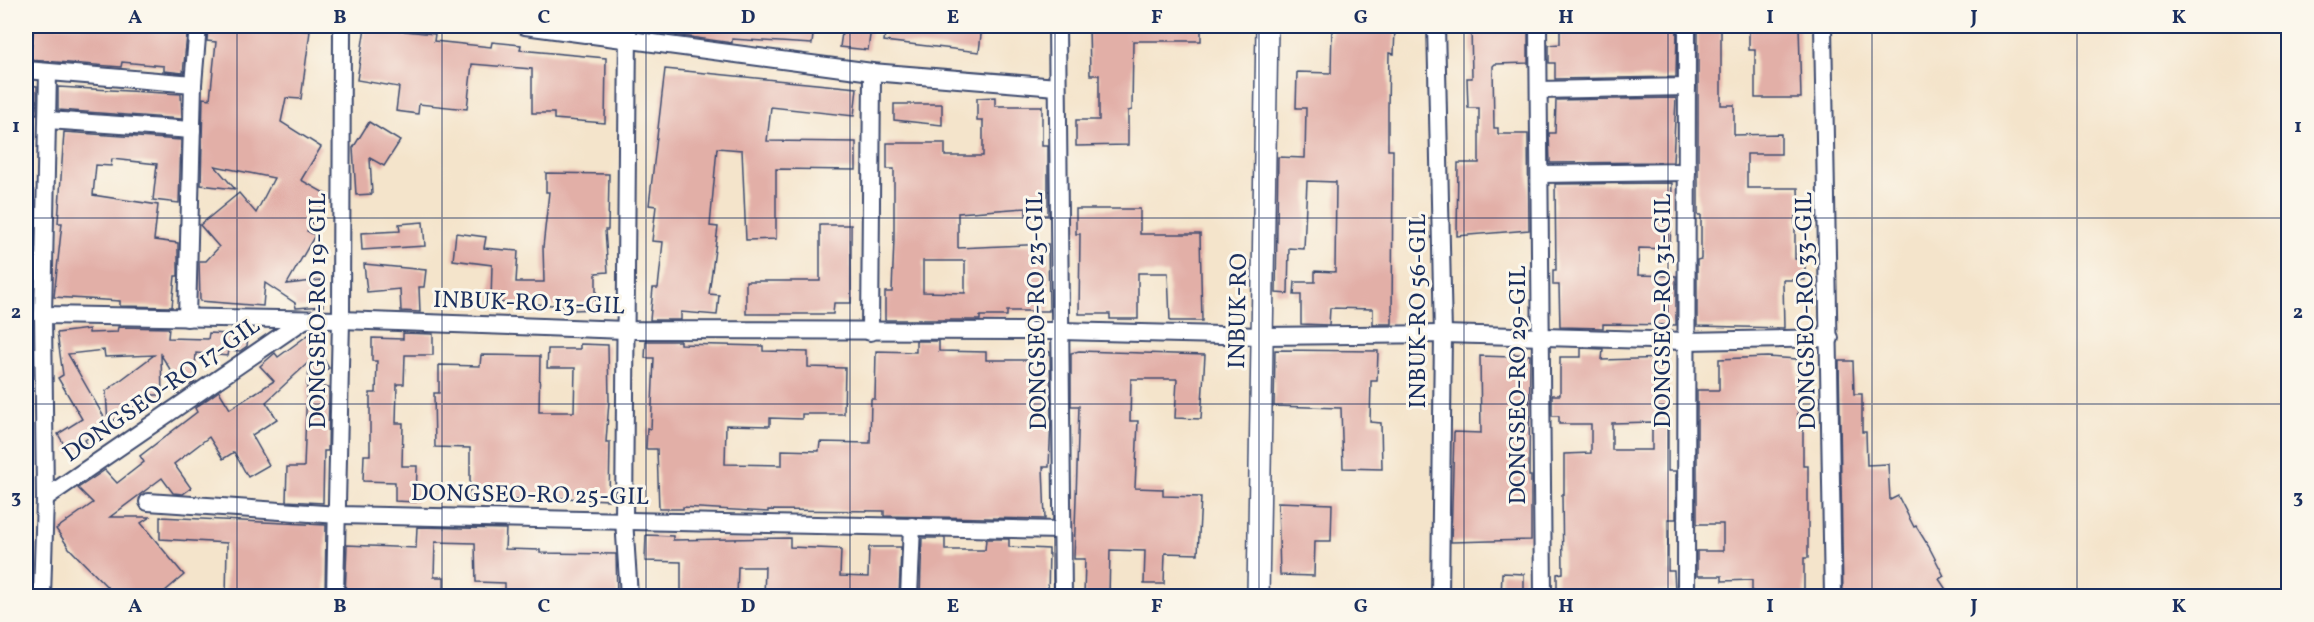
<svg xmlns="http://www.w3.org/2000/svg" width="2314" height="622" viewBox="0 0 2314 622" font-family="Vollkorn,serif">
	<rect width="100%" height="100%" fill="#fbf7ec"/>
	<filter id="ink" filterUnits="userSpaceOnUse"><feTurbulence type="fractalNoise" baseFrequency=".0167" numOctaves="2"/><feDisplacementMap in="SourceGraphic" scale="12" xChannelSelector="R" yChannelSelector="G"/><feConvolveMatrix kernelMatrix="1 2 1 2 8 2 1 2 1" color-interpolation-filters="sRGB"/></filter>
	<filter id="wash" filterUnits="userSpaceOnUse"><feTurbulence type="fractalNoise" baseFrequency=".008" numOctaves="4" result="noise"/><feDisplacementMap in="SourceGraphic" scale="24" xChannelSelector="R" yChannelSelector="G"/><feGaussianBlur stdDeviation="1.35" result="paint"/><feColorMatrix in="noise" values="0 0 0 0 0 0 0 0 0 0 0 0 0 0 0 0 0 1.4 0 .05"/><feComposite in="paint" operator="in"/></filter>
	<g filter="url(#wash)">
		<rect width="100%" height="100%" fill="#f4e4cb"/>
		<g id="blocks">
			<g fill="#e2afa7" fill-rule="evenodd">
				<polygon points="34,26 188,26 183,73 164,71 164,66 122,62 121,67 30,60"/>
				<polygon points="208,26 245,26 310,31 301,99 286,98 281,122 321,147 301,180 328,195 307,231 315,235 287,284 321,280 323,306 296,308 295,303 265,283 263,306 200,301 199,261 206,261 219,247 200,225 239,193 256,213 274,178 215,166 235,189 201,185 203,98 210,99 216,42 207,41"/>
				<polygon points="677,26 814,26 812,44 732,39 732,43 676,35"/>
				<polygon points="843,26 871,28 868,50 840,47"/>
				<polygon points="886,26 982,26 979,52 884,41"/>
				<polygon points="1089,26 1201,26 1201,41 1133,41 1132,110 1128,111 1128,145 1076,146 1076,120 1099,120 1099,75 1090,75"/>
				<polygon points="1471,26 1528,26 1528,63 1495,64 1493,66 1494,128 1498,128 1498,134 1528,134 1529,230 1457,236 1458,163 1479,163 1479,108 1468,108 1467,78 1472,78"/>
				<polygon points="1560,26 1677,26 1676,77 1555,79 1555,63 1549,63 1549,45 1560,44"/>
				<polygon points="1698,26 1721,26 1721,105 1734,105 1734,135 1781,134 1781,154 1747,154 1747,188 1798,188 1799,216 1795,216 1795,259 1805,259 1805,280 1783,280 1784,328 1697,326 1697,260 1701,259 1701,215 1698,215"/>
				<polygon points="1749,26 1799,26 1801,98 1755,98 1755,50 1749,50"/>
				<polygon points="365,27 435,34 434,41 491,47 492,42 521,45 520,50 606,58 605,123 554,119 554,113 532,113 532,69 472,64 467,109 419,104 418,114 396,111 399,87 357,80"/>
				<polygon points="1332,28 1395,28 1394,54 1389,53 1388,108 1388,150 1393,150 1392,324 1373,324 1373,309 1330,308 1329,325 1301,324 1301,295 1294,295 1295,282 1315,282 1315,271 1335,272 1336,182 1307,181 1304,249 1289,248 1288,294 1276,293 1278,157 1305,158 1306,108 1296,108 1297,72 1331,73"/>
				<polygon points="665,69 857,88 854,116 771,107 767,141 856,142 856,170 776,169 776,239 746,240 742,150 717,148 710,226 718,227 709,294 719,295 717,315 681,312 681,320 650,320 653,288 658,288 663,242 652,241 656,206 649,205"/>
				<polygon points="26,85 37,86 37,114 26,113"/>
				<polygon points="58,87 181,94 182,119 58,110"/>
				<path d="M 995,97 L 995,106 L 1042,106 L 1042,146 L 1048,146 L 1048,215 L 1026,215 L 1026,208 L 958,213 L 958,248 L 1048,244 L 1049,311 L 1007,311 L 1007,316 L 980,316 L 980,320 L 885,320 L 885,292 L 892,292 L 894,239 L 894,169 L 887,169 L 887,143 L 945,143 L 945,156 L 983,156 L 983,121 L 977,121 L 977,98 ZM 923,261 L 965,261 L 965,293 L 923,292 Z"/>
				<polygon points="1676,98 1673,162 1550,163 1549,133 1555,133 1556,100"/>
				<polygon points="894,104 942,104 942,125 894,120"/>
				<polygon points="369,122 400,141 384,166 370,158 372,194 356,195 353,148"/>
				<polygon points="64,132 181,140 179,203 153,200 157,164 112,159 111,166 96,165 93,195 158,205 154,240 178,243 178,276 175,276 172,307 120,306 120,301 54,297 62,223 58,223"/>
				<polygon points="546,173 609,174 608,230 605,230 608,272 596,273 596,309 574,310 574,306 491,302 492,265 453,260 456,233 486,237 484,248 518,251 516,282 544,282 543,247 549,192 546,192"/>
				<polygon points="1672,183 1670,249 1639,248 1638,275 1676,276 1676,325 1603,324 1603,328 1560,327 1559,285 1553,285 1553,270 1556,270 1555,184"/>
				<polygon points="1076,209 1140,209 1140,234 1200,234 1202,321 1170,321 1168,273 1138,273 1138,319 1110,319 1110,314 1079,314 1080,234 1076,234"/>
				<polygon points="423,222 425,246 362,250 361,233 400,231 399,224"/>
				<polygon points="820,225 851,225 851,303 834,303 833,314 746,314 746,281 820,281"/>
				<polygon points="364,264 426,270 424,287 419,287 420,312 401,311 400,289 367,292"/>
				<path d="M 118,327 L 169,328 L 168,338 L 208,339 L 209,333 L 248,335 L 247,346 L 240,351 L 229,350 L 228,356 L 196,353 L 194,383 L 190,385 L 180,385 L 161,355 L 162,395 L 151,395 L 85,440 L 87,444 L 70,455 L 58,434 L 82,419 L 58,378 L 63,375 L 57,333 L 89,329 L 89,333 L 117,332 ZM 104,350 L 105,357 L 154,355 L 106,391 L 108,424 L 68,354 Z"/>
				<polygon points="403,333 433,334 433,355 405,355 404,384 397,384 396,423 403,423 402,466 417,466 416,502 395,501 395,482 363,481 364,455 370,455 370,393 376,393 377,361 372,361 372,338 403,339"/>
				<polygon points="308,335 329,368 307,383 311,360 266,402 277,419 252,435 269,465 248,477 234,452 223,459 209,437 174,464 191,488 183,494 173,493 162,478 110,517 150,517 141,523 184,575 158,597 117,597 69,548 56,529 93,503 78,488 105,470 117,483 144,462 140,456 197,412 195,408 219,391 230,409 274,381 260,366 275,353 278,357"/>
				<polygon points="646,341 680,341 680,344 763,346 763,351 808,352 808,367 845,368 844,414 802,414 802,419 770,418 770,426 726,425 725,464 782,465 782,450 819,451 820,442 870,443 871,399 875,399 876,351 916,352 916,341 939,341 939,351 986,352 986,360 1030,360 1030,351 1050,352 1051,420 1049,467 1043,467 1045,519 884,516 884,511 768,510 768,512 683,507 683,509 659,509 657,449 646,449 647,428 651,429 654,358 645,358"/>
				<polygon points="580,344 608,345 609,401 606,442 610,442 609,500 540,497 540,500 470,500 470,448 435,447 434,393 439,393 439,365 480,366 481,355 540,356 539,412 574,412 575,368 547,368 548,349 580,349"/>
				<path d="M 1581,348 L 1603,349 L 1602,360 L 1668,358 L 1668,471 L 1676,471 L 1676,519 L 1668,519 L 1668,571 L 1674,571 L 1675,590 L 1654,591 L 1654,596 L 1557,597 L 1557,574 L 1563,573 L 1562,494 L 1564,494 L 1564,454 L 1591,453 L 1591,424 L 1559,424 L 1559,416 L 1552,416 L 1552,395 L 1560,395 L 1560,357 L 1581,357 ZM 1652,422 L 1652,450 L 1612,450 L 1612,423 Z"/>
				<polygon points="1275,350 1378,351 1377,381 1371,381 1370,422 1381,423 1382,469 1343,468 1341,408 1274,406"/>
				<polygon points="1079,351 1205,355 1201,419 1175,418 1177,379 1131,379 1130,421 1138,421 1135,488 1163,489 1163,496 1201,497 1198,554 1165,553 1164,584 1144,584 1145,551 1110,550 1109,597 1084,597 1085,559 1074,559 1079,406 1071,406 1071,353"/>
				<polygon points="1512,354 1530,355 1529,476 1531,476 1531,540 1451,542 1454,432 1481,433 1480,356 1512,357"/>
				<polygon points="1767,357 1797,359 1798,430 1803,430 1803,466 1808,466 1808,558 1804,558 1804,596 1752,594 1752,580 1722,581 1722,576 1697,576 1697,551 1723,551 1723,524 1697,524 1697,390 1719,390 1719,359"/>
				<polygon points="1839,361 1853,361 1854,394 1862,394 1862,432 1866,432 1867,465 1888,464 1890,500 1898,496 1914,527 1916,526 1929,547 1944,576 1939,579 1951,597 1843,597"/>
				<polygon points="307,384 329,388 328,451 324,451 323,503 286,501 287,467 304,467"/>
				<polygon points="1278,502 1332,504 1331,541 1315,541 1314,576 1280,575"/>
				<polygon points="160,517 326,525 325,597 226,597 227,543 160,539"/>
				<polygon points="417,527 506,529 505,549 540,550 540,553 616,554 617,597 505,597 505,583 476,582 475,543 435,542 434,577 444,577 444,597 345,597 347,545 416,548"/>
				<polygon points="646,535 673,536 673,540 790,538 790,547 841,549 840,576 868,577 869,547 901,547 899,597 764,597 765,567 738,567 737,597 681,597 681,562 645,561"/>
				<polygon points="922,538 945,538 945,550 985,550 986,539 1009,539 1009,547 1049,549 1048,597 920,596"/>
				<polygon points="1502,573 1524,574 1524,597 1501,597"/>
			</g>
		</g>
	</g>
	<g filter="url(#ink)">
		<use href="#blocks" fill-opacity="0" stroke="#3c4a6e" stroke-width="1.5"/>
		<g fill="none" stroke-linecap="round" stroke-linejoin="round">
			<defs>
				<g id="minor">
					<polyline points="525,26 872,72 1057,87"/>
					<polyline points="628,26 624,520 629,596"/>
					<polyline points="1057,26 1063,596"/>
					<polyline points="1436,26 1443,334 1440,596"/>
					<polyline points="1538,26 1543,596"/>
					<polyline points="1823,26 1833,596"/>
					<polyline points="26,70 193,84"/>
					<polyline points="1539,90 1687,87"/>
					<polyline points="48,120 192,130"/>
					<polyline points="1540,174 1687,172"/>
					<polyline points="43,315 341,320 626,330 1060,331 1262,336 1443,334 1686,341 1830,338"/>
					<polyline points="187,318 193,84 198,26"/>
					<polyline points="870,332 872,72"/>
					<polyline points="45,498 304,320"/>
					<polyline points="148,502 339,515 1062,530"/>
					<polyline points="42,596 45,498 43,315 48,73"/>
					<polyline points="335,596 341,320 342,26"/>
					<polyline points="909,596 912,526"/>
					<polyline points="1686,596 1687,26"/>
				</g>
				<polyline id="tertiary" points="1258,596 1267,26"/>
			</defs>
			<use href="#minor" stroke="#3c4a6e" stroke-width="20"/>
			<use href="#tertiary" stroke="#3c4a6e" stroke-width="24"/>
			<use href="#minor" stroke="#fff" stroke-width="16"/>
			<use href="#tertiary" stroke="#fff" stroke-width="21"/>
		</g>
	</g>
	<path fill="none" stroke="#1b2f5e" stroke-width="1.5" stroke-opacity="0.55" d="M 237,26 L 237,596M 442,26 L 442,596M 646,26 L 646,596M 850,26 L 850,596M 1055,26 L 1055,596M 1259,26 L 1259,596M 1464,26 L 1464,596M 1668,26 L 1668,596M 1872,26 L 1872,596M 2077,26 L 2077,596M 26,218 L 2288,218M 26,404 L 2288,404"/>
	<g text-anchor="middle" stroke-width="6" stroke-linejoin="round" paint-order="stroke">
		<g font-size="24" fill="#1b2f5e" stroke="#fbf7ec">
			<text transform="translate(529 302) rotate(2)" y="8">INBUK-RO 13-GIL</text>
			<text transform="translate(317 311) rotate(-90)" y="8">DONGSEO-RO 19-GIL</text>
			<text transform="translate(1036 311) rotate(-91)" y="8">DONGSEO-RO 23-GIL</text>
			<text transform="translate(1237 311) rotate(-89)" y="8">INBUK-RO</text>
			<text transform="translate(1417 311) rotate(-90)" y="8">INBUK-RO 56-GIL</text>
			<text transform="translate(1662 311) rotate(-90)" y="8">DONGSEO-RO 31-GIL</text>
			<text transform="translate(1805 311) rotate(-91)" y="8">DONGSEO-RO 33-GIL</text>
			<text transform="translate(1517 385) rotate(-90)" y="8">DONGSEO-RO 29-GIL</text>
			<text transform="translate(161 389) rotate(-35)" y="8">DONGSEO-RO 17-GIL</text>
			<text transform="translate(530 494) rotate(1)" y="8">DONGSEO-RO 25-GIL</text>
		</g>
	</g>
	<rect width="2314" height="622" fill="none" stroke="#fbf7ec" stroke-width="66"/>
	<rect x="33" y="33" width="2248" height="556" fill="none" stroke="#1b2f5e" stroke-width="2"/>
	<g font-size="20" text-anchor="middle" font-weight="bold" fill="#1b2f5e">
		<text x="135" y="23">A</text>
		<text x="340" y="23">B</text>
		<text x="544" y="23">C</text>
		<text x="748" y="23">D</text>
		<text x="953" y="23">E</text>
		<text x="1157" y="23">F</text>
		<text x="1361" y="23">G</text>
		<text x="1566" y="23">H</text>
		<text x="1770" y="23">I</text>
		<text x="1974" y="23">J</text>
		<text x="2179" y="23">K</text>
		<text x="16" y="132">1</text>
		<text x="2298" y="132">1</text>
		<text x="16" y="318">2</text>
		<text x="2298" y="318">2</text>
		<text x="16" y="503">3</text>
		<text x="2298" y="503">3</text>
		<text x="135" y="612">A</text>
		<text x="340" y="612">B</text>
		<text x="544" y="612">C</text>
		<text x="748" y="612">D</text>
		<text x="953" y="612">E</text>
		<text x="1157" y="612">F</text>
		<text x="1361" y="612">G</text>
		<text x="1566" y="612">H</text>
		<text x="1770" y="612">I</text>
		<text x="1974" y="612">J</text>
		<text x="2179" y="612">K</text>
	</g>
</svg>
